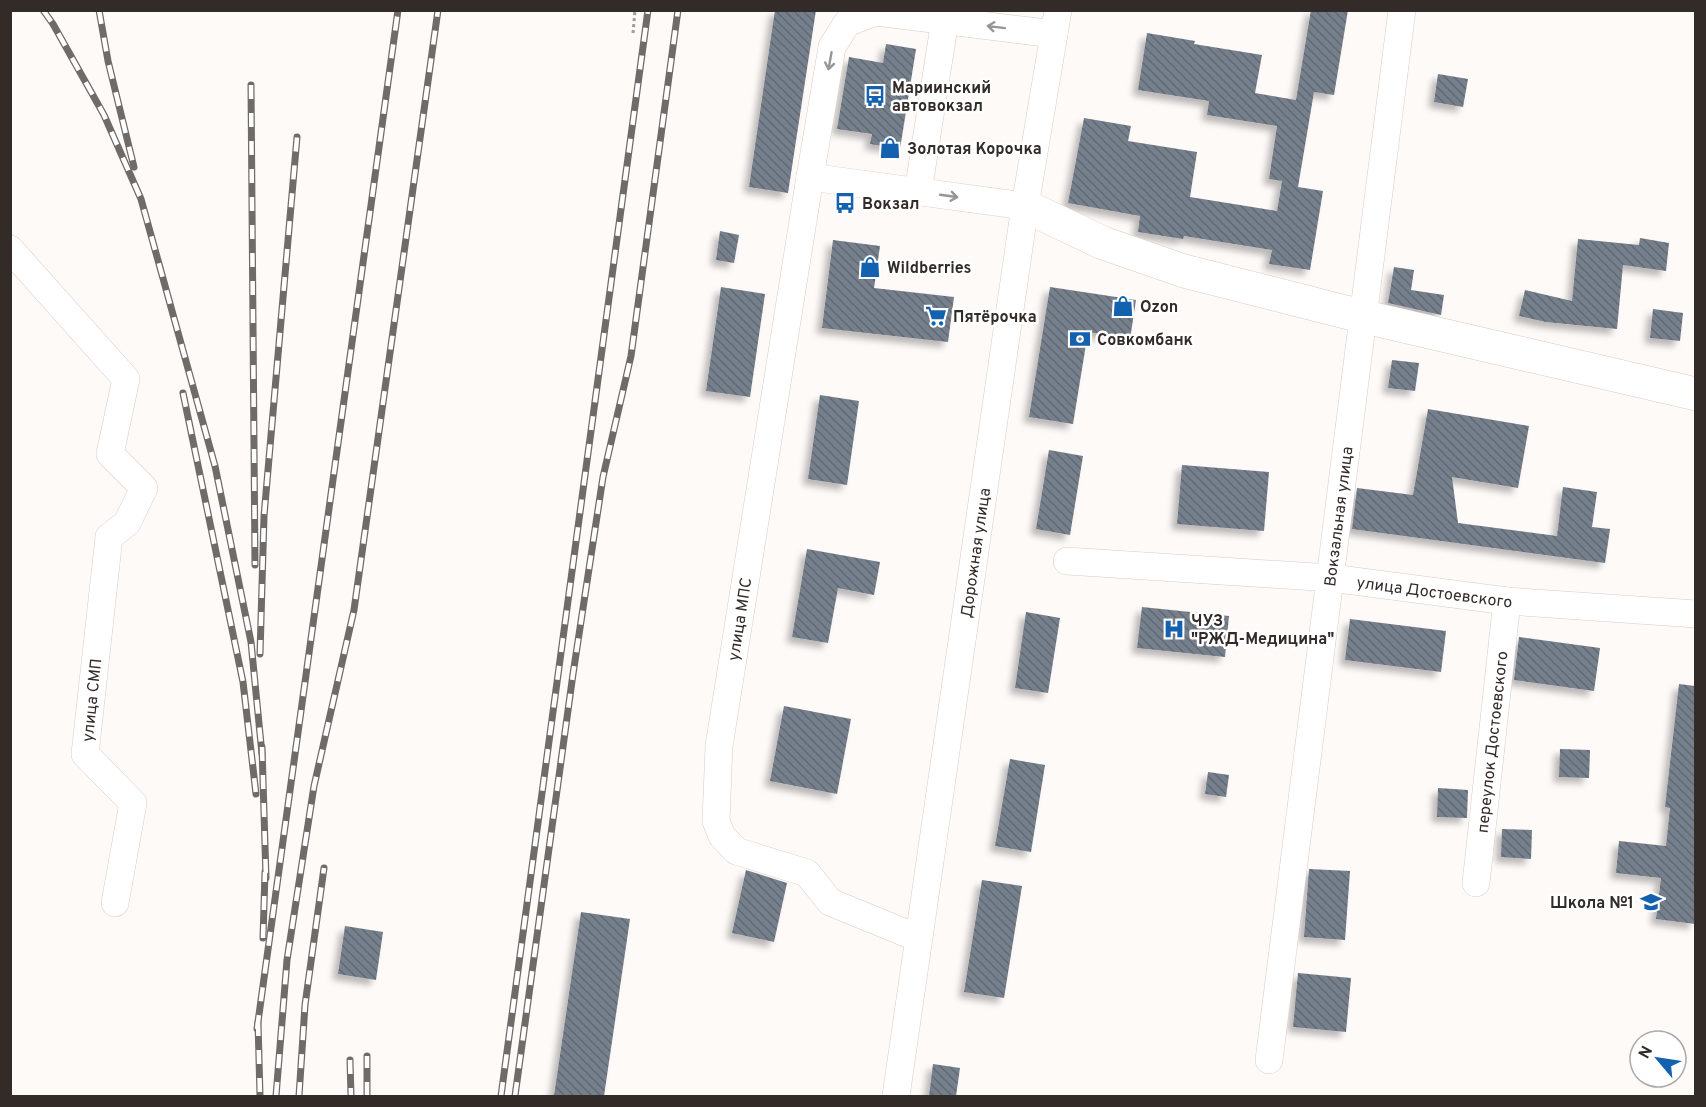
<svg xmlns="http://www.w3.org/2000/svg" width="1706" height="1107" viewBox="0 0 1706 1107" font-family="Overpass,sans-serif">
	<defs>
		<pattern id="building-back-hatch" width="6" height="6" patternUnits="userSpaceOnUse" patternTransform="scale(1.5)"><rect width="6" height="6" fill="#76808c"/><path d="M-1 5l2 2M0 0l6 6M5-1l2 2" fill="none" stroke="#616972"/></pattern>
		<filter id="shadow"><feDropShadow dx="-5.5" dy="5.5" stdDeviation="3" flood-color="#0004"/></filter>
	</defs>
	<rect width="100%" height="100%" fill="#fefaf8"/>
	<g fill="url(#building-back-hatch)" filter="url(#shadow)">
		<polygon points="775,10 816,10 788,193 749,187"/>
		<polygon points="1311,10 1348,10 1334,95 1314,92 1298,187 1323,191 1310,270 1269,264 1272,250 1184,236 1183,239 1138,232 1140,216 1068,203 1084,118 1131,126 1128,141 1197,152 1190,197 1277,211 1282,181 1269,179 1277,126 1207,115 1209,101 1138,90 1147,33 1195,41 1194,44 1262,55 1255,93 1296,100"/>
		<polygon points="886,44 916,49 900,149 870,144 872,134 837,129 849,57 883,63"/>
		<polygon points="1438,74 1468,79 1463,107 1434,102"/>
		<polygon points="720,231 739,235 734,263 716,260"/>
		<polygon points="1640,238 1669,243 1666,271 1623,265 1617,329 1546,322 1519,316 1525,290 1572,301 1578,239 1639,245"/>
		<polygon points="833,240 880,246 874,288 954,297 948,342 822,328"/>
		<polygon points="1394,267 1414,270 1411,290 1444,295 1441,315 1388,303"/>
		<polygon points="721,287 765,294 750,397 706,391"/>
		<polygon points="1050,287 1136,300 1130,339 1088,332 1073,424 1029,417"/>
		<polygon points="1653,309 1683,313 1680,341 1650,338"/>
		<polygon points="1392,360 1419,363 1415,391 1388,388"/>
		<polygon points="820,395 859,401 847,485 808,479"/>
		<polygon points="1428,409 1529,426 1518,488 1452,477 1458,523 1557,536 1563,487 1597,492 1592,527 1610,529 1605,563 1352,529 1357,488 1413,495"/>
		<polygon points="1049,450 1083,456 1070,535 1036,529"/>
		<polygon points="1182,465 1269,472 1264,531 1177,524"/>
		<polygon points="807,549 880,562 874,595 838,588 828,643 792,637"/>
		<polygon points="1142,607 1229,616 1225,657 1137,648"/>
		<polygon points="1026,612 1060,618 1048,693 1015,688"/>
		<polygon points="1350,619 1446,631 1441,672 1345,660"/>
		<polygon points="1519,637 1600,648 1594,691 1514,680"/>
		<polygon points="1679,684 1695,686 1695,924 1656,919 1661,878 1616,873 1619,841 1666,846 1670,808 1665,807"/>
		<polygon points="784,706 851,719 837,794 770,781"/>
		<polygon points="1560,749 1590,750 1589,778 1559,777"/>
		<polygon points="1010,759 1045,765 1031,852 995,846"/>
		<polygon points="1208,772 1229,775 1226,797 1205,794"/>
		<polygon points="1438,788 1468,790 1467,818 1437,817"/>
		<polygon points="1502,829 1532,830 1531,859 1501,857"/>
		<polygon points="1309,869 1350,871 1345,940 1304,937"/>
		<polygon points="746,870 787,883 774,942 732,933"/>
		<polygon points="982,880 1022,886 1004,998 964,992"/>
		<polygon points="581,912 630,919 604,1096 554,1096"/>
		<polygon points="345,926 383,932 376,980 338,974"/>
		<polygon points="1298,973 1351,978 1346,1032 1293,1027"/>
		<polygon points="933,1064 960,1068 956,1096 929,1096"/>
	</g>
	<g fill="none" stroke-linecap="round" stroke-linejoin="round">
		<defs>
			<g id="minor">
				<polyline points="810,177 719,746 716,821 722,836 736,851 807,873 830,902 918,938"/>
				<polyline points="918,192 945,20"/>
				<polyline points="1025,206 810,177 832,47 847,23 876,12 1054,34"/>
				<polyline points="10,249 126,379 110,454 144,488 127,523 109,537 85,754 133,803 115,903"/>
				<path id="s1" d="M 1067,561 L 1331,578 L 1507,601 L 1696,614"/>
				<path id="s2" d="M 1476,883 L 1507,601"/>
				<path id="s3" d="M 1269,1060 L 1402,10"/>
				<path id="s4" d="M 896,1096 L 1025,206 L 1058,10"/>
			</g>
			<polyline id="major" points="1025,206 1103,243 1184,271 1365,317 1696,394"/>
		</defs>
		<use href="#minor" stroke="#dbcac2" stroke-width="28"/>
		<use href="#major" stroke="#dbcac2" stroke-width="34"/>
		<polyline stroke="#9e9896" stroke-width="3" stroke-dasharray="3 3" stroke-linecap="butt" points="633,33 635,10"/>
		<use href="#minor" stroke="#fff" stroke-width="27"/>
		<use href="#major" stroke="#fff" stroke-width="33"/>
		<defs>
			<g id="rail">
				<polyline points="43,10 53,24 104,115 141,199 215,466 251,642 262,754"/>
				<polyline points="99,10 108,61 134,167"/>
				<polyline points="251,85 255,565"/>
				<polyline points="183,393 243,682 256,794"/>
				<polyline points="260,654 264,516 297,137"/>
				<polyline points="262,747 266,878"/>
				<polyline points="263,938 265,872"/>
				<polyline points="258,1022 260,1096"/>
				<polyline points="257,1029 398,10"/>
				<polyline points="350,1060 351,1096"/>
				<polyline points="276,1096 287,960 314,786 354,610 438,10"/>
				<polyline points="299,1096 305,1005 324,868"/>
				<polyline points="367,1096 367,1056"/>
				<polyline points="501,1096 648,10"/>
				<polyline points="515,1096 573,674 603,477 631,356 678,10"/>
			</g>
		</defs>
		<use href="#rail" stroke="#716b68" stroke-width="7"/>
		<use href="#rail" stroke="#fff" stroke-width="4.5" stroke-dasharray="14" stroke-linecap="butt"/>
	</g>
	<defs><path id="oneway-shaft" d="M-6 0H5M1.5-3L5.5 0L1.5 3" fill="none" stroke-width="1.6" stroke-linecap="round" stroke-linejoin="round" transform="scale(1.5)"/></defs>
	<g stroke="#989594">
		<use href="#oneway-shaft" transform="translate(996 27) rotate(-173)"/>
		<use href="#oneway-shaft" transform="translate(830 61) rotate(100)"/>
		<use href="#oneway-shaft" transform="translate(949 196) rotate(8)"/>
	</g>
	<defs>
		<symbol id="bus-bare" viewBox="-9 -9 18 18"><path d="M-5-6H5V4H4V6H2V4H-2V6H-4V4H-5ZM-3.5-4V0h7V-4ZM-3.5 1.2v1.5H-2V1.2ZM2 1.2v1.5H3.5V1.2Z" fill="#1361af" stroke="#fff" stroke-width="2.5" paint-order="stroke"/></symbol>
		<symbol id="shop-bare" viewBox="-9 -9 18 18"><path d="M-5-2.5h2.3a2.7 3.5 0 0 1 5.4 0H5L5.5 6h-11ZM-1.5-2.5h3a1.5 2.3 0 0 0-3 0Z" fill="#1361af" stroke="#fff" stroke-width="2.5" paint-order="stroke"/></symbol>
		<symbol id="supermarket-bare" viewBox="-9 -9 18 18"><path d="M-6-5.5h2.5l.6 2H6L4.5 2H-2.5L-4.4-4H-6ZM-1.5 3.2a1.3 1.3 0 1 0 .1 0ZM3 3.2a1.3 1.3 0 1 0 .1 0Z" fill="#1361af" stroke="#fff" stroke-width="2.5" paint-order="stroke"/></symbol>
		<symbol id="bank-bare" viewBox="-9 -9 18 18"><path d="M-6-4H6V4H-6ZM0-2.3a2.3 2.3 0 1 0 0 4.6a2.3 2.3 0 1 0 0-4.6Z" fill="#1361af" stroke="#fff" stroke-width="2.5" paint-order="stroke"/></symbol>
		<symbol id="hospital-bare" viewBox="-9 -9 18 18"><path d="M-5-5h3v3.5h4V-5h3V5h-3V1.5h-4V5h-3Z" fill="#1361af" stroke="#fff" stroke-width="2.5" paint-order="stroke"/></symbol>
		<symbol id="school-bare" viewBox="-9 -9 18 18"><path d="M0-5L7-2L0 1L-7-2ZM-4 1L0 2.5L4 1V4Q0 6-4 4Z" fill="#1361af" stroke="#fff" stroke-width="2.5" paint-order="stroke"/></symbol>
	</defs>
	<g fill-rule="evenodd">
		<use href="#bus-bare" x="860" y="81" width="30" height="30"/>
		<use href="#shop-bare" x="875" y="133" width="30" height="30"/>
		<use href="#bus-bare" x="830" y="188" width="30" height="30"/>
		<use href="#shop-bare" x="855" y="252" width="30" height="30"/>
		<use href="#shop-bare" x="1108" y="291" width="30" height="30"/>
		<use href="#supermarket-bare" x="921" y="301" width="30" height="30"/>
		<use href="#bank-bare" x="1065" y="324" width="30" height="30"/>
		<use href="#hospital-bare" x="1159" y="614" width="30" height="30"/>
		<use href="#school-bare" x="1636" y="887" width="30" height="30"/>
	</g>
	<g text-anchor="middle" stroke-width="5" stroke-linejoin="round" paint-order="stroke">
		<g font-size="16" font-weight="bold" fill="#322b28" stroke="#fff" text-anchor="start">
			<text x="892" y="93">Мариинский<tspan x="892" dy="18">автовокзал</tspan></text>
			<text x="907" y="154">Золотая Корочка</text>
			<text x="862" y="209">Вокзал</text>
			<text x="887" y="273">Wildberries</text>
			<text x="1140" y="312">Ozon</text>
			<text x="953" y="322">Пятёрочка</text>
			<text x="1097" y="345">Совкомбанк</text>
			<text x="1191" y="626">ЧУЗ<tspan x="1191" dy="18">"РЖД-Медицина"</tspan></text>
			<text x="1634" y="908" text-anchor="end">Школа №1</text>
		</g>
		<g font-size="16" fill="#322b28" stroke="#fff">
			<text dy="6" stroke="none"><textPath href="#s3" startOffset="548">Вокзальная улица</textPath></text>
			<text dy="6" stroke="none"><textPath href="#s4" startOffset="549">Дорожная улица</textPath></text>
			<text dy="6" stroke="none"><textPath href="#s1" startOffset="369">улица Достоевского</textPath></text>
			<text transform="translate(739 619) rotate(-81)" y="6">улица МПС</text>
			<text transform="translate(91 700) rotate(-84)" y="6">улица СМП</text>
			<text dy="6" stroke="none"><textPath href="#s2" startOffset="142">переулок Достоевского</textPath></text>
		</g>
	</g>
	<rect width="1706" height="1107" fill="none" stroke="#322b28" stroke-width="24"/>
	<g transform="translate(1658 1059) rotate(299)"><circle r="28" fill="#ffffff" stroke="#adaaa9" stroke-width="1.5"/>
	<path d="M0-4.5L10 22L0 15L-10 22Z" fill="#1361af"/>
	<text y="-9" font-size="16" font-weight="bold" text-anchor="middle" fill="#322b28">N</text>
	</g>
</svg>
